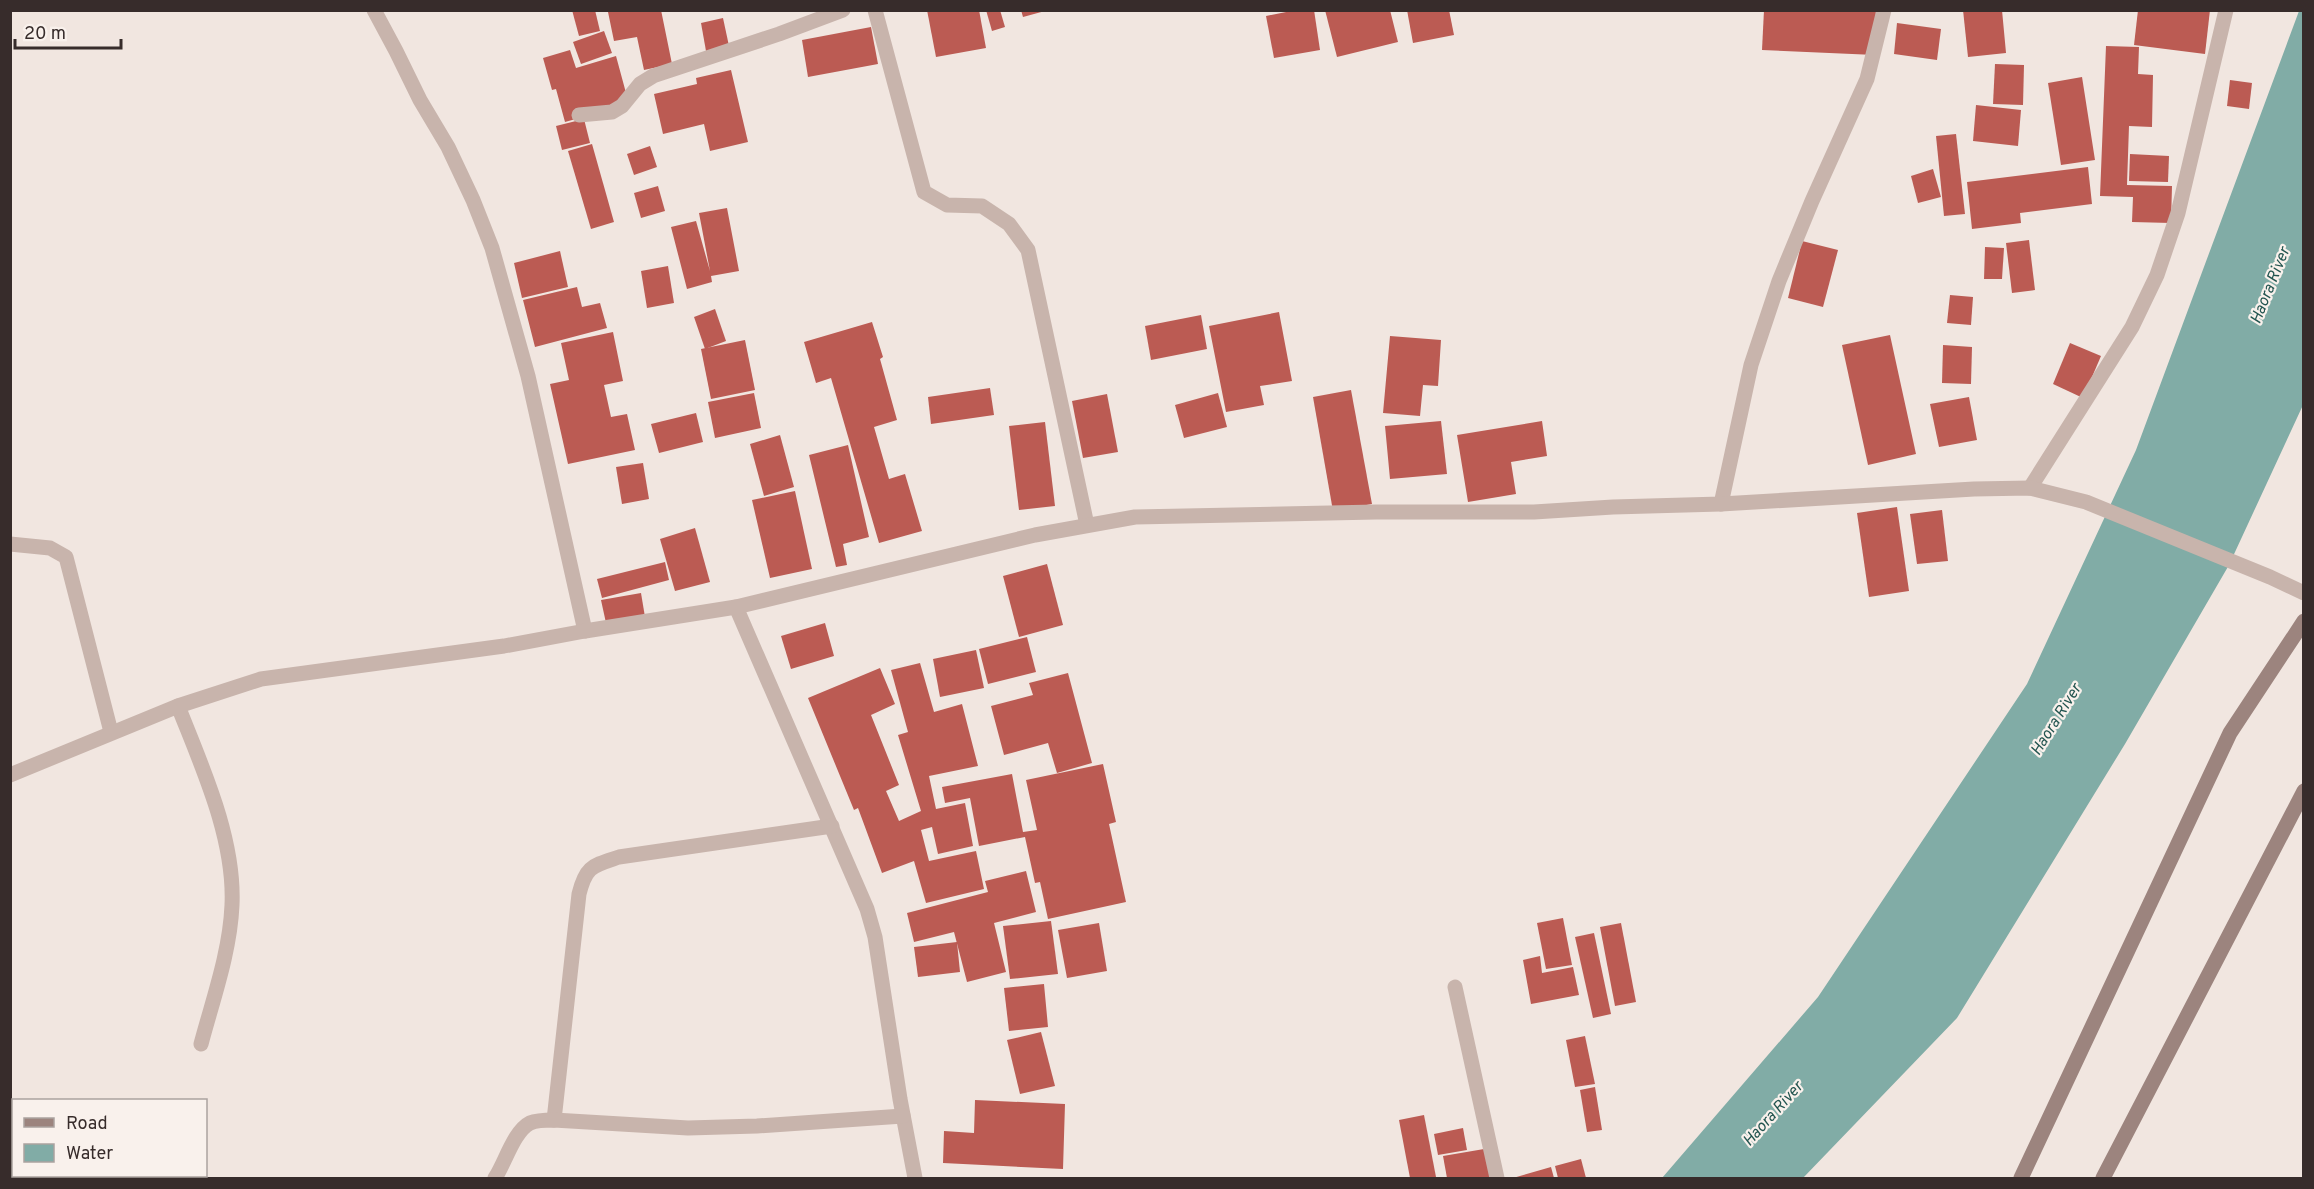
<svg xmlns="http://www.w3.org/2000/svg" width="2314" height="1189" viewBox="0 0 2314 1189" font-family="Overpass,sans-serif">
	<rect width="100%" height="100%" fill="#f1e6e0"/>
	<polygon fill="#81aca6" points="2299,11 2303,11 2303,405 2229,565 2125,744 1957,1018 1803,1178 1662,1178 1818,997 2027,684 2136,450"/>
	<g fill="#bb5b53">
		<polygon points="572,10 595,10 600,31 579,36"/>
		<polygon points="616,10 661,10 672,64 644,70 637,37 614,41 608,12"/>
		<polygon points="927,10 979,10 986,48 936,57"/>
		<polygon points="986,10 1000,10 1005,27 992,31"/>
		<polygon points="1021,10 1045,10 1045,11 1023,17"/>
		<polygon points="1296,10 1314,10 1320,50 1274,58 1266,16"/>
		<polygon points="1325,10 1390,10 1398,42 1337,57"/>
		<polygon points="1407,10 1449,10 1454,35 1413,43"/>
		<polygon points="1764,10 1876,10 1875,55 1762,50"/>
		<polygon points="1963,10 2002,10 2006,53 1968,57"/>
		<polygon points="2138,10 2210,10 2205,54 2134,45"/>
		<polygon points="723,18 729,46 706,51 701,23"/>
		<polygon points="1897,23 1941,29 1937,60 1894,54"/>
		<polygon points="871,27 878,64 808,77 802,40"/>
		<polygon points="604,31 612,53 581,64 573,42"/>
		<polygon points="2106,46 2139,47 2138,74 2153,75 2152,127 2129,126 2127,185 2172,186 2171,223 2132,222 2133,197 2100,196"/>
		<polygon points="570,50 576,68 616,56 629,104 565,122 556,89 552,90 543,58"/>
		<polygon points="1995,64 2024,65 2023,105 1993,104"/>
		<polygon points="731,70 748,142 710,151 704,124 663,134 654,94 697,84 696,78"/>
		<polygon points="2082,77 2095,160 2061,165 2048,83"/>
		<polygon points="2230,80 2252,83 2249,109 2227,106"/>
		<polygon points="1976,105 2021,110 2018,146 1973,141"/>
		<polygon points="584,119 590,143 562,150 556,126"/>
		<polygon points="1956,134 1965,214 1944,216 1936,136"/>
		<polygon points="592,144 614,222 591,229 568,151"/>
		<polygon points="650,146 657,167 634,175 627,154"/>
		<polygon points="2130,154 2169,156 2168,182 2129,181"/>
		<polygon points="2088,167 2092,204 2020,213 2021,223 1972,229 1967,182"/>
		<polygon points="1933,169 1941,197 1918,203 1911,176"/>
		<polygon points="658,186 665,211 641,218 634,193"/>
		<polygon points="727,208 739,271 711,276 712,282 687,289 671,227 696,221 710,271 699,213"/>
		<polygon points="2029,240 2035,290 2012,293 2006,243"/>
		<polygon points="1802,241 1838,250 1823,307 1788,298"/>
		<polygon points="1985,247 2004,248 2002,279 1984,279"/>
		<polygon points="560,251 568,287 522,298 514,263"/>
		<polygon points="668,266 674,303 647,308 641,271"/>
		<polygon points="577,287 582,307 600,303 607,328 535,347 523,300"/>
		<polygon points="1950,295 1973,297 1971,325 1947,323"/>
		<polygon points="715,309 726,341 705,349 694,317"/>
		<polygon points="1279,312 1292,381 1260,386 1264,405 1226,412 1209,326"/>
		<polygon points="1201,315 1207,349 1151,360 1145,326"/>
		<polygon points="872,322 883,357 880,359 897,420 874,427 889,479 905,474 922,531 879,543 831,378 816,383 804,342"/>
		<polygon points="613,332 623,381 604,385 611,417 627,414 635,450 568,464 550,384 569,380 561,343"/>
		<polygon points="1890,335 1916,454 1868,465 1842,345"/>
		<polygon points="1390,336 1441,340 1438,386 1423,385 1420,416 1383,413"/>
		<polygon points="745,340 755,390 711,399 701,349"/>
		<polygon points="2070,343 2101,356 2083,398 2053,384"/>
		<polygon points="1943,345 1972,347 1971,384 1942,383"/>
		<polygon points="990,388 994,415 931,424 928,397"/>
		<polygon points="1351,390 1372,504 1333,511 1313,397"/>
		<polygon points="754,393 761,428 715,438 708,402"/>
		<polygon points="1218,393 1227,427 1184,438 1175,405"/>
		<polygon points="1107,394 1118,452 1083,458 1072,401"/>
		<polygon points="1969,397 1977,440 1939,447 1930,404"/>
		<polygon points="696,413 703,442 659,453 651,424"/>
		<polygon points="1441,421 1447,474 1390,479 1385,426"/>
		<polygon points="1542,421 1547,456 1511,462 1516,494 1468,502 1457,435"/>
		<polygon points="1045,422 1055,506 1019,510 1009,426"/>
		<polygon points="780,435 794,487 764,496 750,444"/>
		<polygon points="848,445 869,537 843,544 847,565 836,567 809,455"/>
		<polygon points="643,463 649,499 622,504 616,467"/>
		<polygon points="795,491 812,569 770,578 752,500"/>
		<polygon points="1897,507 1909,591 1869,597 1857,513"/>
		<polygon points="1942,510 1948,561 1917,564 1910,514"/>
		<polygon points="695,528 710,582 675,591 660,539"/>
		<polygon points="665,562 669,580 602,598 597,579"/>
		<polygon points="1047,564 1063,625 1019,637 1003,576"/>
		<polygon points="641,593 645,617 606,623 601,600"/>
		<polygon points="825,623 834,656 791,669 781,636"/>
		<polygon points="1027,637 1036,672 988,684 979,649"/>
		<polygon points="976,650 984,688 940,697 933,659"/>
		<polygon points="920,663 934,712 962,704 978,766 929,776 936,809 965,803 973,846 938,854 932,827 921,830 929,861 976,851 984,889 926,903 914,861 882,873 858,808 854,810 808,698 880,668 895,704 871,715 899,785 886,791 899,821 921,811 898,735 908,732 891,670"/>
		<polygon points="1068,673 1092,763 1057,773 1048,743 1004,755 991,706 1033,695 1029,683"/>
		<polygon points="1103,764 1116,822 1109,824 1126,902 1048,919 1040,882 1035,883 1025,837 979,846 970,798 945,803 942,787 1012,774 1023,832 1037,830 1026,780"/>
		<polygon points="1026,871 1036,912 994,923 1006,972 967,982 954,932 914,942 907,913 988,892 985,881"/>
		<polygon points="1563,918 1572,965 1546,969 1537,923"/>
		<polygon points="1051,921 1058,974 1010,979 1003,926"/>
		<polygon points="1099,923 1107,971 1067,978 1058,930"/>
		<polygon points="1621,923 1636,1002 1615,1006 1600,927"/>
		<polygon points="1594,933 1611,1014 1593,1018 1575,937"/>
		<polygon points="957,942 960,972 918,977 914,947"/>
		<polygon points="1540,956 1542,973 1573,967 1579,995 1531,1004 1523,960"/>
		<polygon points="1044,984 1048,1027 1009,1031 1004,988"/>
		<polygon points="1041,1032 1055,1086 1020,1094 1007,1040"/>
		<polygon points="1585,1036 1595,1084 1575,1087 1566,1040"/>
		<polygon points="1595,1087 1602,1130 1587,1132 1580,1090"/>
		<polygon points="975,1100 1065,1104 1063,1169 943,1163 944,1131 974,1133"/>
		<polygon points="1424,1115 1436,1177 1410,1178 1399,1120"/>
		<polygon points="1463,1128 1467,1150 1438,1155 1434,1134"/>
		<polygon points="1490,1148 1496,1178 1447,1178 1443,1156"/>
		<polygon points="1581,1159 1586,1178 1558,1178 1555,1166"/>
		<polygon points="1551,1167 1554,1178 1513,1178"/>
	</g>
	<g fill="none" stroke-linecap="round" stroke-linejoin="round">
		<g stroke="#c8b4ac" stroke-width="15">
			<polyline points="374,10 396,51 420,100 448,147 473,200 492,248 528,376 585,631"/>
			<polyline points="875,10 924,192 947,205 982,206 1009,224 1028,250 1087,525"/>
			<polyline points="579,115 612,112 622,106 640,84 653,76 779,34 843,10"/>
			<polyline points="2030,488 2132,327 2157,275 2178,213 2226,10"/>
			<polyline points="1721,504 1751,365 1779,281 1812,201 1867,79 1884,10"/>
			<polyline points="10,544 50,548 66,557 111,732"/>
			<polyline points="736,607 867,909 875,937 900,1099 915,1178"/>
			<path d="M 178,706 C 202,767 235,838 232,905 C 230,952 213,999 201,1044"/>
			<polyline points="10,775 178,706 261,679 504,646 585,631 736,607 1035,535 1135,517 1376,512 1534,512 1613,507 1721,504 1974,489 2030,488 2086,502 2270,577 2304,593"/>
			<polyline points="1455,987 1497,1178"/>
			<path d="M 554,1120 L 579,894 C 586,866 592,866 619,857 L 832,826"/>
			<path d="M 495,1178 C 505,1163 514,1131 530,1123 C 537,1120 546,1120 554,1120 L 688,1128 L 757,1126 L 903,1116"/>
		</g>
		<g stroke="#9c847e" stroke-width="15">
			<polyline points="2021,1178 2230,733 2304,621"/>
			<polyline points="2103,1178 2304,791"/>
		</g>
	</g>
	<g text-anchor="middle" stroke-width="4.5" stroke-linejoin="round" paint-order="stroke">
		<g font-size="16" font-style="italic" fill="#235550" stroke="#f9f1ec">
			<text transform="translate(2269 285) rotate(-68)" y="6">Haora River</text>
			<text transform="translate(2055 719) rotate(-58)" y="6">Haora River</text>
			<text transform="translate(1772 1113) rotate(-48)" y="6">Haora River</text>
		</g>
	</g>
	<rect width="2314" height="1189" fill="none" stroke="#372c2b" stroke-width="24"/>
	<rect x="12" y="1099" width="195" height="78" fill="#f9f1ec" stroke="#aba29f" stroke-width="1.5"/>
	<rect x="24" y="1118" width="30" height="9" fill="#9c847e" stroke="#aba29f" stroke-width="1.5"/>
	<text x="66" y="1129" font-size="18" fill="#372c2b">Road</text>
	<rect x="24" y="1144" width="30" height="18" fill="#81aca6" stroke="#aba29f" stroke-width="1.5"/>
	<text x="66" y="1159" font-size="18" fill="#372c2b">Water</text>
	<path d="M15 39v9h106v-9" fill="none" stroke="#372c2b" stroke-width="3"/>
	<text x="24" y="39" font-size="18" fill="#372c2b" stroke="#f9f1ec" stroke-width="4.5" paint-order="stroke">20 m</text>
</svg>
